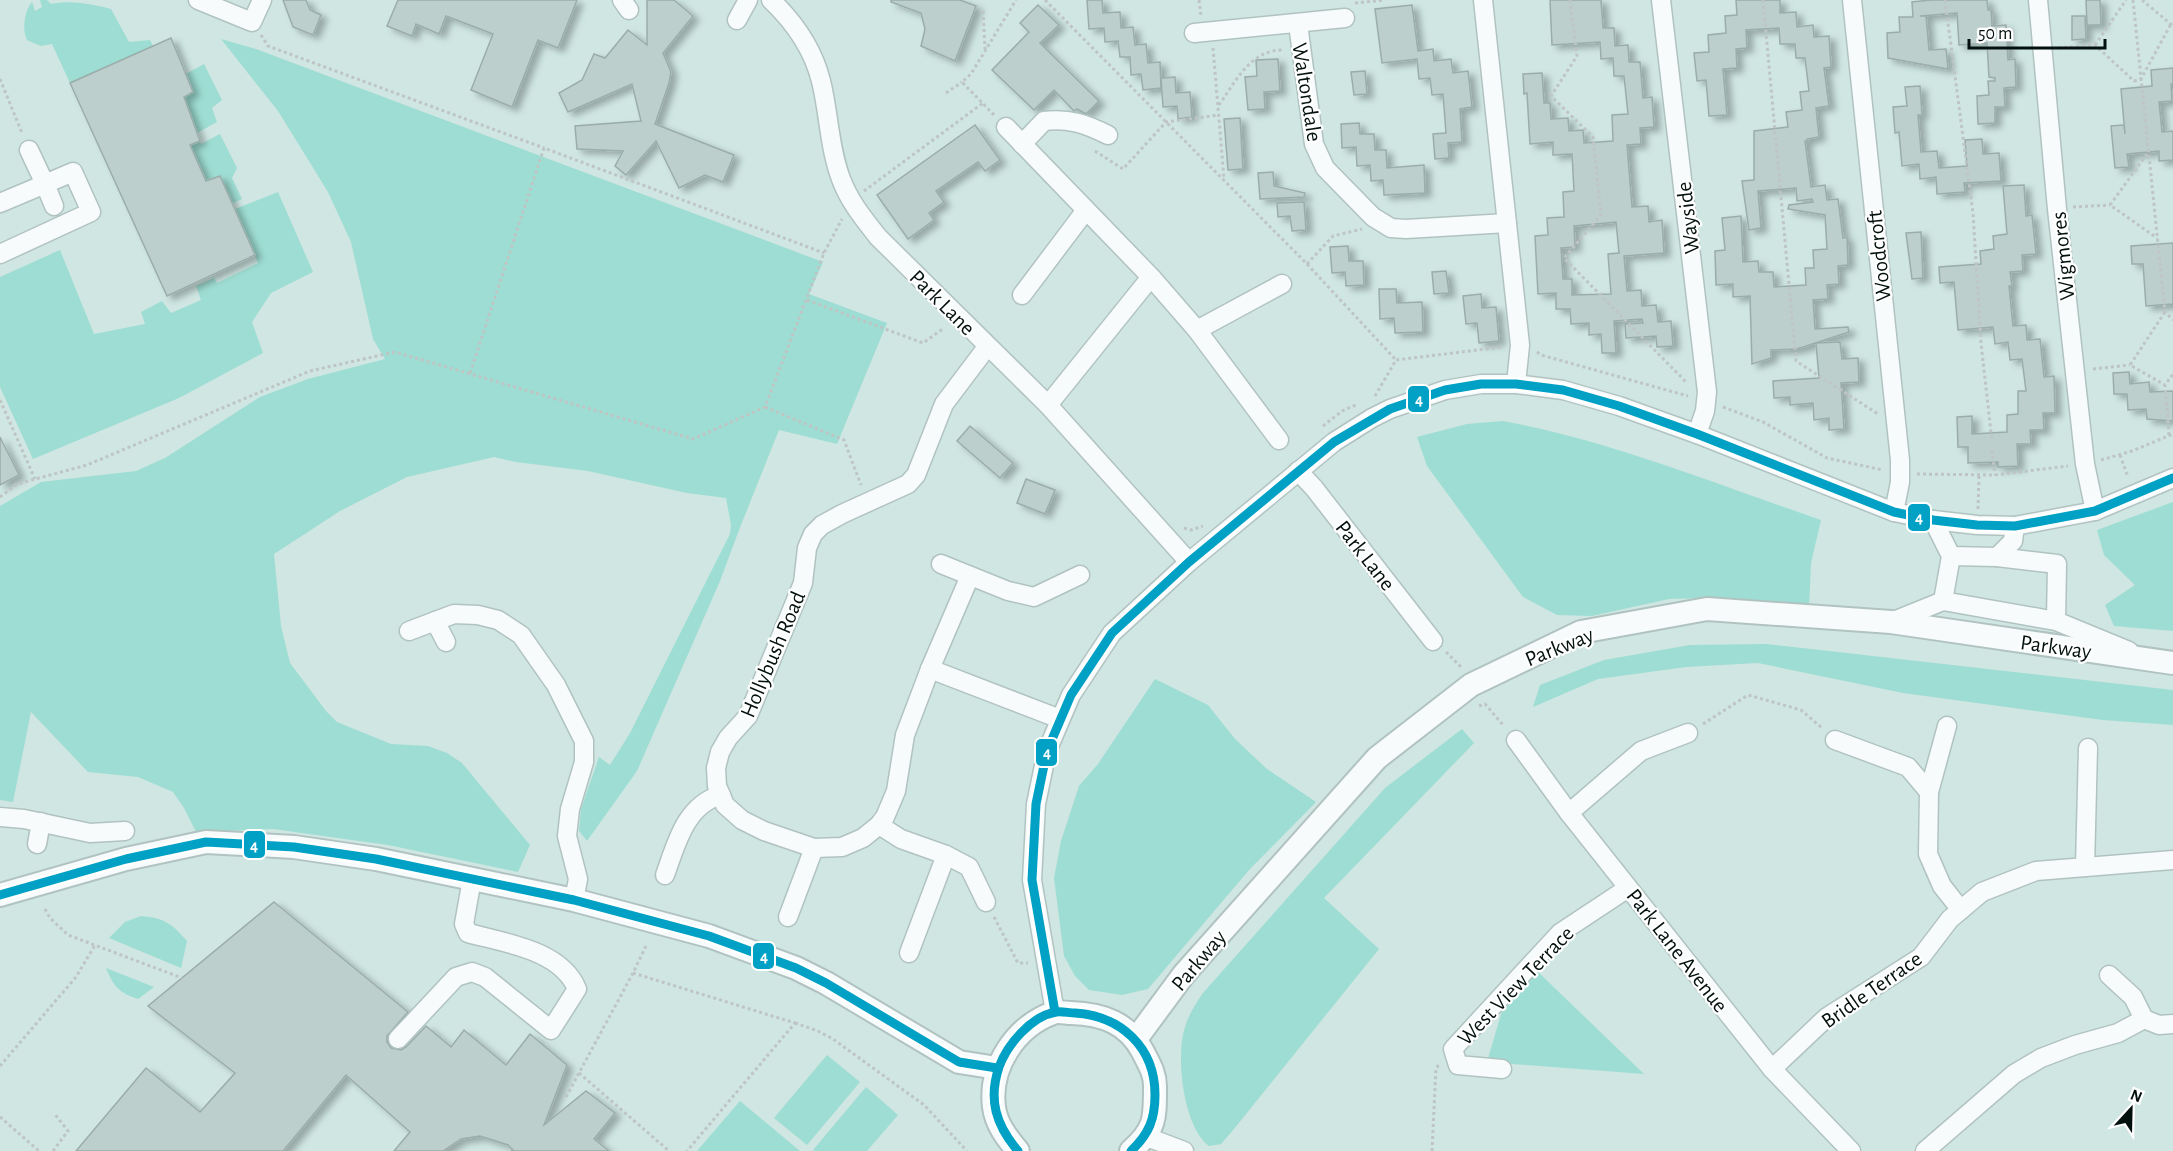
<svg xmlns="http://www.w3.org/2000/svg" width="2173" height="1151" viewBox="0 0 2173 1151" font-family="'Alegreya Sans',sans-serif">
	<defs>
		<filter id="shadow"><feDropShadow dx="6" dy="4" stdDeviation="3" flood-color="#0004"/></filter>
	</defs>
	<rect width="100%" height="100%" fill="#cfe6e2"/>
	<g fill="#9eddd3">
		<path d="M 40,0 L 47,0 L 51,4 C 72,0 90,4 111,9 L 129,42 L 150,40 L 153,46 L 70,83 L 52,44 L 41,46 L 27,40 C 22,30 24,11 32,2 L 35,11 L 42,7 Z"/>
		<polygon points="221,39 256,49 823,262 809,294 887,323 837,444 779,430 739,530 720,581 637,771 587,841 579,831 581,809 599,757 610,765 630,733 730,534 731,525 726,498 687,493 588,471 516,462 494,457 407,477 340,511 274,554 281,626 290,663 326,711 337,722 391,744 428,746 447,753 462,763 530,845 518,872 388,845 273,829 196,832 184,808 173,792 138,777 88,772 31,712 13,802 0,800 0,506 41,482 136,471 165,458 260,397 308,379 385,359 373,339 351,242 328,192 278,111"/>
		<polygon points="204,64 222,100 212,108 217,122 197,133 184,97 186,74"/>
		<polygon points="220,134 237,168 232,178 242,199 232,204 220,176 206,181 190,145 200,141 201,144"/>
		<polygon points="278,192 313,272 271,293 252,322 263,353 179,398 33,459 0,387 0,277 60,250 94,334 145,324 141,312 162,301 171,313 201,300 196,286 214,278 217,283 258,263 235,209"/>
		<path d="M 1503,421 C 1612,441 1716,484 1821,520 L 1811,563 L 1809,608 L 1771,602 L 1715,598 L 1669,599 L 1592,616 L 1557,615 L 1523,597 L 1427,466 L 1417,437 L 1467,424 Z"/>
		<polygon points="2173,502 2173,631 2114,626 2105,605 2135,585 2104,555 2097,530"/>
		<polygon points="1766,644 2173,690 2173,725 2103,720 1903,693 1758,663 1686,667 1598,679 1533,707 1540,685 1604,660 1690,645"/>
		<polygon points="1155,679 1208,705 1235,739 1267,769 1316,802 1249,870 1148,989 1122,995 1089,990 1075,976 1064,956 1054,878 1061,841 1079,786 1098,764"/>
		<path d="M 1462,729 L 1474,743 L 1324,898 L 1379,949 L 1234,1129 L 1221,1144 L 1209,1146 C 1184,1127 1177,1064 1183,1035 C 1186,1019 1194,1006 1203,993 L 1385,788 Z"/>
		<path d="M 141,916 C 165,918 172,924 187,941 L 181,968 L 109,938 L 125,922 Z"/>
		<path d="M 106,968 L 154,987 L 138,999 C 118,992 114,987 106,968 Z"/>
		<polygon points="1536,970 1644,1074 1487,1062 1502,1011"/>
		<polygon points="827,1055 860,1082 807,1145 774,1118"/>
		<polygon points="866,1087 898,1115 867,1151 814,1151 813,1150"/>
		<polygon points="740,1101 800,1151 697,1151"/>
	</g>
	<g fill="#bdcfcc" stroke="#9badaa" stroke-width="1.5" fill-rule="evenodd" filter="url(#shadow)">
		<polygon points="283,0 306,0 310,10 321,15 313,35 293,27"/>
		<polygon points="398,0 577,0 558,48 538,40 512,107 471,90 493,34 446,16 439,34 416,24 412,36 387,26"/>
		<polygon points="647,0 674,0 693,16 663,53 671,72 669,83 655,124 734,155 723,182 705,175 679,188 656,141 626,175 615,166 623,151 577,149 575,126 641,121 632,84 568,112 559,93 582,80 594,54 605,58 628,30 647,45"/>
		<polygon points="891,0 960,0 976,6 955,61 921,46 925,29 921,13 891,2"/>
		<polygon points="1087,0 1102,0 1103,13 1120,12 1121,28 1133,27 1135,45 1146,44 1148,63 1160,62 1161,88 1143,90 1141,74 1131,75 1130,57 1120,57 1118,41 1105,42 1104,28 1089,29"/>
		<path d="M 1550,0 L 1601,0 L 1603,28 L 1614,28 L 1615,46 L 1628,45 L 1629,62 L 1640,62 L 1643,98 L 1652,97 L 1654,127 L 1640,128 L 1641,144 L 1627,145 L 1632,207 L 1648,206 L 1649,222 L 1662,220 L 1664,253 L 1624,256 L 1627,291 L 1641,290 L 1642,306 L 1656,305 L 1658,322 L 1671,321 L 1673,346 L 1657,347 L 1656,336 L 1626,338 L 1625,324 L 1643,323 L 1642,319 L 1614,321 L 1616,353 L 1602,353 L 1601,334 L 1589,335 L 1589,323 L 1571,324 L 1570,309 L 1556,309 L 1556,293 L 1538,294 L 1535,236 L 1548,235 L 1547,218 L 1564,217 L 1563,192 L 1574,191 L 1572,154 L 1553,155 L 1553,142 L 1530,144 L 1527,93 L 1524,94 L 1523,74 L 1542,73 L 1544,103 L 1550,103 L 1551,119 L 1568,118 L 1569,131 L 1583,130 L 1584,143 L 1613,141 L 1612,115 L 1628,114 L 1624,76 L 1614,76 L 1613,58 L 1601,59 L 1600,42 L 1552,45 ZM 1616,222 L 1619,253 L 1608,254 L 1611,294 L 1572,295 L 1572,279 L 1563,279 L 1561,248 L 1575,247 L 1574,226 Z"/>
		<polygon points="1736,0 1780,0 1780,13 1796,12 1797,27 1813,25 1814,37 1829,36 1831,67 1824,68 1829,106 1816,108 1819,137 1807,139 1808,141 1805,141 1811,187 1825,185 1827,200 1838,199 1843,238 1847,237 1848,265 1838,266 1839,284 1827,285 1828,299 1813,300 1815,329 1848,327 1849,332 1797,349 1771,350 1771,358 1752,364 1750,296 1733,297 1733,284 1716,285 1715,251 1725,250 1722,218 1741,216 1743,262 1758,261 1759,272 1773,272 1774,287 1806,285 1805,268 1814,268 1813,250 1827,249 1825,215 1788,209 1789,205 1813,202 1812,199 1797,201 1796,188 1758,191 1761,228 1749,230 1742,181 1754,180 1754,131 1788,127 1786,112 1802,110 1800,92 1809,91 1805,58 1796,58 1795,44 1780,44 1779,28 1746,30 1747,48 1736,49 1737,68 1723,69 1727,115 1709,116 1706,80 1697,81 1694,53 1709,52 1708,35 1726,33 1725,16 1737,15"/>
		<polygon points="1931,0 1987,0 1988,10 1991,10 1992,26 2006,25 2008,60 2015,59 2016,87 2004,88 2005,107 1995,107 1995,123 1978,124 1977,96 1989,95 1988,81 1995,81 1995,78 1989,77 1987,43 1959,45 1957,13 1920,16 1926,16 1929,50 1946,49 1948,69 1888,58 1887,33 1900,32 1899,17 1913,17 1912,2"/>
		<polygon points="2086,0 2100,0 2101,25 2087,25"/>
		<polygon points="1038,5 1059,25 1040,43 1099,101 1086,114 1077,109 1074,111 1054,90 1034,110 992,70 1029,32 1020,23"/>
		<polygon points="1412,5 1418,51 1433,49 1434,61 1451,59 1453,73 1468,71 1472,107 1460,109 1462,142 1448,143 1449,158 1435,159 1433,134 1446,133 1443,94 1432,95 1430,78 1419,79 1417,59 1382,63 1375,9"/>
		<polygon points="2072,16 2085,16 2086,39 2072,40"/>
		<polygon points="171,38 193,92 184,97 200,141 190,145 206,181 220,176 255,255 167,296 70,83"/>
		<polygon points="1278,59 1280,91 1264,92 1265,109 1248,110 1245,77 1257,76 1256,60"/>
		<polygon points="2173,68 2173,84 2171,84 2172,101 2159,102 2162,132 2173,131 2173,160 2159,161 2159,151 2127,154 2129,167 2115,168 2111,126 2124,125 2125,134 2121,89 2152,86 2151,70"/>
		<polygon points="1365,71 1367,94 1354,95 1351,72"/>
		<polygon points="1175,77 1176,93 1190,92 1192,117 1178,119 1177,106 1163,107 1161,78"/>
		<polygon points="1920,86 1922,115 1918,115 1921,152 1937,151 1939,168 1967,166 1965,140 1982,139 1983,154 1999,153 2001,181 1964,183 1965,192 1937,194 1936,177 1920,179 1919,164 1902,166 1899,132 1895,133 1893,107 1907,106 1905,87"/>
		<polygon points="1240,118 1243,169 1228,170 1224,119"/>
		<polygon points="1359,123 1360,134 1374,134 1375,150 1386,150 1387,168 1424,165 1425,193 1384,195 1383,180 1371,181 1370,165 1357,166 1356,147 1342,148 1341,124"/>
		<polygon points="975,125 1000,160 985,171 978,162 936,191 944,202 929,213 934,220 908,239 877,195"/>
		<polygon points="1273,172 1274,186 1305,193 1304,197 1260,199 1258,173"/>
		<polygon points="2024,185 2026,216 2032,215 2036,254 2022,255 2023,271 2010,272 2012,286 2009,286 2013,326 2026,325 2027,340 2040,339 2044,377 2054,376 2055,413 2043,413 2044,430 2030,430 2031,444 2017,444 2018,466 1998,467 1998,462 1968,463 1968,447 1958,447 1957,417 1972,416 1972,434 2007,432 2007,415 2018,414 2018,391 2026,391 2022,359 2010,360 2008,342 1995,344 1993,327 1958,330 1954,282 1940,283 1939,267 1981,264 1980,251 1994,249 1993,236 2007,234 2003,186"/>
		<polygon points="1304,202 1306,230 1292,231 1290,216 1278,217 1277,203"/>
		<polygon points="1921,232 1923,278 1912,279 1906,233"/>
		<polygon points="2173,243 2173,304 2146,306 2143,264 2132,264 2131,246"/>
		<polygon points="1348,246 1349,261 1363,261 1364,285 1346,286 1345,272 1332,273 1330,247"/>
		<polygon points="1446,271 1449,293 1434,294 1432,272"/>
		<polygon points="1379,289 1396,289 1397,303 1422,302 1423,332 1395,333 1394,318 1380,319"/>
		<polygon points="1481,294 1482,308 1496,307 1499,341 1479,343 1477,323 1466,324 1463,296"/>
		<polygon points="1840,342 1842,359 1858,358 1859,382 1841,383 1844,429 1829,430 1829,418 1814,420 1813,403 1790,405 1790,397 1774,398 1773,381 1819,378 1816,343"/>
		<polygon points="2129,372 2130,384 2149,382 2150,392 2173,391 2173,421 2147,419 2146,409 2128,410 2127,394 2114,394 2113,373"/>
		<polygon points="970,426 1013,463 1000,478 957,441"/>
		<polygon points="0,437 19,475 0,485"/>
		<polygon points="1026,479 1055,490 1045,514 1017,503"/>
		<polygon points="274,902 408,1012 387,1036 387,1042 391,1048 401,1050 406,1047 426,1026 451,1047 464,1030 506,1065 530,1034 567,1065 544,1125 586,1091 615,1113 594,1139 609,1151 511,1151 513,1150 508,1145 480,1136 461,1139 443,1151 394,1151 410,1132 346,1075 283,1151 76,1151 146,1068 200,1112 235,1073 148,1006"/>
	</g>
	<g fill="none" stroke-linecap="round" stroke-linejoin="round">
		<defs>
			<g id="minor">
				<polyline points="198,0 252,22 262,0"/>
				<polyline points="622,0 629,10"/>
				<path d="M 771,0 C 794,22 813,49 821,81 C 829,113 829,147 841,179 C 849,201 864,219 878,237 L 1048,405 L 1189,562"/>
				<polyline points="1483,0 1520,345 1516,384"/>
				<polyline points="1661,0 1707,392 1705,411 1697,434"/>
				<polyline points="1852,0 1900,460 1900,482 1894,512"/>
				<polyline points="2038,0 2057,209 2085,464 2095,511"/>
				<polyline points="737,20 748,0"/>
				<polyline points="1298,24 1314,144 1325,168 1373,217 1391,228 1406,229 1507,223"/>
				<polyline points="1194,33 1345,18"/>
				<polyline points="1006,127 1151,277 1197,330 1279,440"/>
				<path d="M 1022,144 L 1044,121 C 1069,118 1086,124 1108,135"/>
				<polyline points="0,203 45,184 29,150"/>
				<polyline points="0,254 91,212 73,172 45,184 54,206"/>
				<polyline points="1022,295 1086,210"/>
				<polyline points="1197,330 1282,284"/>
				<polyline points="1048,405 1151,277"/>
				<polyline points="1298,471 1314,488 1433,641"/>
				<polyline points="1951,556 1997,557 2013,541 2015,526"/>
				<polyline points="1997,557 2057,564 2056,621"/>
				<polyline points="941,564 1008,591 1034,597 1080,575"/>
				<polyline points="970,576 930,669 905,735 896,791 885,817 879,825 863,838 842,847 814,848 764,831 742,820 725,805 717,786 716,768 720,752 728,738 748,716 803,583 807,548 813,534 822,525 842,514 908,484 916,475 944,404 987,347"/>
				<polyline points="1943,601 2056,621 2129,651"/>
				<polyline points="435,621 446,642"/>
				<polyline points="1891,622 1943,601 1951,556 1933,520"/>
				<polyline points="409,631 454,614 478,615 498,620 521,635 556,685 584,741 584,762 570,809 567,836 578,879 574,900"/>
				<polyline points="930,669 1060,719"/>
				<polyline points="1516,740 1569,813 1772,1069 1851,1151"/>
				<polyline points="1835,740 1908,767 1929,792 1928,854 1942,886 1961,910"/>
				<polyline points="1929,792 1947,726"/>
				<polyline points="1569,813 1641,751 1688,733"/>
				<polyline points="0,817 24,819 90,833 125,831"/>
				<polyline points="879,825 901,839 946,855 969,867 986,902"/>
				<polyline points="37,844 41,822"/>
				<polyline points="2085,867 2088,748"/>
				<path d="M 665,875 C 676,845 685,805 721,795"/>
				<polyline points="788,917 814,848"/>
				<polyline points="909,953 946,855"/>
				<polyline points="2109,975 2133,997 2144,1019 2159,1025 2173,1024"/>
				<polyline points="1055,1012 1032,880 1036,804 1047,751 1071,695 1112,633 1189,562 1334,442 1372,418 1390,409 1445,390 1481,384 1516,384 1563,390 1619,406 1697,434 1894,512 1933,520 1977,525 2015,526 2095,511 2173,478"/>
				<path d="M 398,1039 L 456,977 L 472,972 L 485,977 L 551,1030 L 577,989 C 561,950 505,943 468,933 L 464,924 L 472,879"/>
				<polyline points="1502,1069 1458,1065 1453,1049 1560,933 1628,888"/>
				<polyline points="1772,1069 1827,1017 1921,957 1950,919 1982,892 2036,871 2173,860"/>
				<polyline points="1147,1137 1184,1151"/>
				<polyline points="1925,1151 2014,1074 2041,1058 2075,1045 2118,1033 2144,1019"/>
			</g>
			<g id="major">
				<polyline points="0,895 126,859 206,842 294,847 376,859 574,900 709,936 796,968 826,983 959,1062 997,1068"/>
				<polyline points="1136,1039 1184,974 1377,758 1471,685 1581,632 1707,609 1891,622 2173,663"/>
				<path d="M 1018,1151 C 1007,1138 996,1124 994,1107 C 989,1067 1015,1027 1053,1013 C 1058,1011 1065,1013 1071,1013 C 1103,1014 1128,1023 1143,1052 C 1149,1064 1155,1073 1155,1086 C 1155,1118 1156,1129 1131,1151"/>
			</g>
		</defs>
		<use href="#minor" stroke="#b1c3c1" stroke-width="21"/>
		<use href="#major" stroke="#b1c3c1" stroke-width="26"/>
		<g stroke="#bec5c4" stroke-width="3" stroke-dasharray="3 3" stroke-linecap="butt">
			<polyline points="1045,0 1307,264 1396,360"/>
			<polyline points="1199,0 1201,16"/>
			<polyline points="1570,0 1577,56 1551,96 1593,137 1601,215 1564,258 1687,383"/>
			<polyline points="1763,0 1796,361 1878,414"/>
			<polyline points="1945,0 1973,213 1981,343 1992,441"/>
			<polyline points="2133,0 2165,312 2173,320"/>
			<polyline points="2142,0 2173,26"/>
			<polyline points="1355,3 1385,0"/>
			<polyline points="983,11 985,49"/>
			<polyline points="261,35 268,46 544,148"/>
			<polyline points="2095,45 2126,0"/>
			<polyline points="1213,48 1224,179"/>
			<polyline points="2058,48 2095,45 2134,81 2141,79 2171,24"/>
			<polyline points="0,79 22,133"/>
			<polyline points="946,93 962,82"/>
			<path d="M 1219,105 C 1236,81 1250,50 1283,50"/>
			<polyline points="994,115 962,82 971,74 1016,0"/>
			<polyline points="1095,151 1123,169 1166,122 1219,115"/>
			<polyline points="2147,154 2110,205 2157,238"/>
			<polyline points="864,191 983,103"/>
			<polyline points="2073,207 2110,205"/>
			<polyline points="1307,264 1333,236 1362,229"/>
			<polyline points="807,300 923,343 944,328"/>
			<polyline points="2165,312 2130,365 2165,385"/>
			<polyline points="1537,352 1541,355 1688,396"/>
			<polyline points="2093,369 2130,365"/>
			<polyline points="470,373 544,148 824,253"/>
			<polyline points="1375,396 1396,360 1502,347"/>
			<polyline points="0,400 35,479"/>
			<polyline points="765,407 844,440 861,485"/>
			<polyline points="1723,407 1763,422 1827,458 1883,470"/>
			<polyline points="1323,426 1342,411 1358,404"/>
			<polyline points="2169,435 2165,385 2173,374"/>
			<polyline points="1992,450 1995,475"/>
			<polyline points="2120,455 2128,477"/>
			<polyline points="2101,460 2132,451 2173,434"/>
			<polyline points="1917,474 1995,475 2068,466"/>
			<polyline points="0,497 17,484 87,465 310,371 395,352 693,439 765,407 824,253 842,219"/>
			<polyline points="1978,509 1979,475"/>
			<polyline points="1184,528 1191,530 1203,526"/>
			<polyline points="1446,652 1462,668"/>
			<polyline points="1479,706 1485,704 1504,726"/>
			<polyline points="1703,724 1748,695 1801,710 1822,728"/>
			<polyline points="45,909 50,918 68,935 182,978"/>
			<polyline points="994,917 1018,963 1028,963"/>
			<polyline points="646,946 633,973 795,1023 687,1151"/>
			<polyline points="795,1023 818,1031 833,1039 924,1105 967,1151"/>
			<polyline points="0,1066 76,977 95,945"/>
			<polyline points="579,1073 669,1151"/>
			<polyline points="566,1097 633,973"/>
			<polyline points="0,1117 39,1151"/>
			<polyline points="53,1151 68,1131 54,1113"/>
			<polyline points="1432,1151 1436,1068 1440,1064"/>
		</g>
		<use href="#minor" stroke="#f8fbfb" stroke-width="18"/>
		<use href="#major" stroke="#f8fbfb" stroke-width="22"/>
		<defs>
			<g id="bus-1">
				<polyline points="0,895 126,859 206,842 294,847 376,859 574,900 709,936 796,968 826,983 959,1062 997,1068"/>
				<polyline points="1055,1012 1032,880 1036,804 1047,751 1071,695 1112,633 1189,562 1334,442 1390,409 1445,390 1481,384 1516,384 1563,390 1619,406 1697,434 1894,512 1933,520 1977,525 2015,526 2095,511 2173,478"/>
				<path d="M 1018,1151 C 996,1125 988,1100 999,1067 C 1007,1045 1031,1016 1056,1012 C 1062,1011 1069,1013 1075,1013 C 1121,1016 1155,1047 1155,1095 C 1155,1119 1149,1134 1131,1151"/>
			</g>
		</defs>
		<use href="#bus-1" stroke="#fff" stroke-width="14"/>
		<use href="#bus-1" stroke="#00a1c4" stroke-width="9"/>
	</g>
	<g text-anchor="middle" stroke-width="4.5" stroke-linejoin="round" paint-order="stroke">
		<g font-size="22" fill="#03110e" stroke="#fff">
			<text transform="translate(1308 92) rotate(81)" y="8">Waltondale</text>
			<text transform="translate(1687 218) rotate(-97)" y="8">Wayside</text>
			<text transform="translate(1878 256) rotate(-96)" y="8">Woodcroft</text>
			<text transform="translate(2062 256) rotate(-96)" y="8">Wigmores</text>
			<text transform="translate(943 302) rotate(45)" y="8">Park Lane</text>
			<text transform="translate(1366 555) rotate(52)" y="8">Park Lane</text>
			<text transform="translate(1559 646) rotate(-22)" y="8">Parkway</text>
			<text transform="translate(2056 646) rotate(8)" y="8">Parkway</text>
			<text transform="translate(772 654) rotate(-67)" y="8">Hollybush Road</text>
			<text transform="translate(1678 950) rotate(52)" y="8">Park Lane Avenue</text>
			<text transform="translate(1198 960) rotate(-50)" y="8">Parkway</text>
			<text transform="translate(1515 985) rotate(-46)" y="8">West View Terrace</text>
			<text transform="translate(1871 989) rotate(-35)" y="8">Bridle Terrace</text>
		</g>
	</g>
	<g stroke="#fff" stroke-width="2">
		<rect x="1407" y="385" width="23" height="28" rx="6" fill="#00a1c4"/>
		<rect x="1907" y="503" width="24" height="29" rx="6" fill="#00a1c4"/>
		<rect x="1035" y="738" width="23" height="29" rx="6" fill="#00a1c4"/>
		<rect x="243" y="830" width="23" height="29" rx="6" fill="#00a1c4"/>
		<rect x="752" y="942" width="23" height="28" rx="6" fill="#00a1c4"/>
	</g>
	<g font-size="16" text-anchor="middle" font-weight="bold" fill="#fff">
		<text x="1419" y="405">4</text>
		<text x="1919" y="523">4</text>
		<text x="1047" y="758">4</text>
		<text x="254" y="851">4</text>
		<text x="764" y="962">4</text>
	</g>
	<g transform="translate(2131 1109) rotate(22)" stroke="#ffffff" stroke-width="4.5" paint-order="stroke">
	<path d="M0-4.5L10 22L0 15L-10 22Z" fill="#03110e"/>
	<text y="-9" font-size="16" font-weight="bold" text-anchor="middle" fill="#03110e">N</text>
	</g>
	<path d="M1969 39v9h136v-9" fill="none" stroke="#03110e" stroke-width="3"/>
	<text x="1978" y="39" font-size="18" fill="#03110e" stroke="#ffffff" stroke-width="4.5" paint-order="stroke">50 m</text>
</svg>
